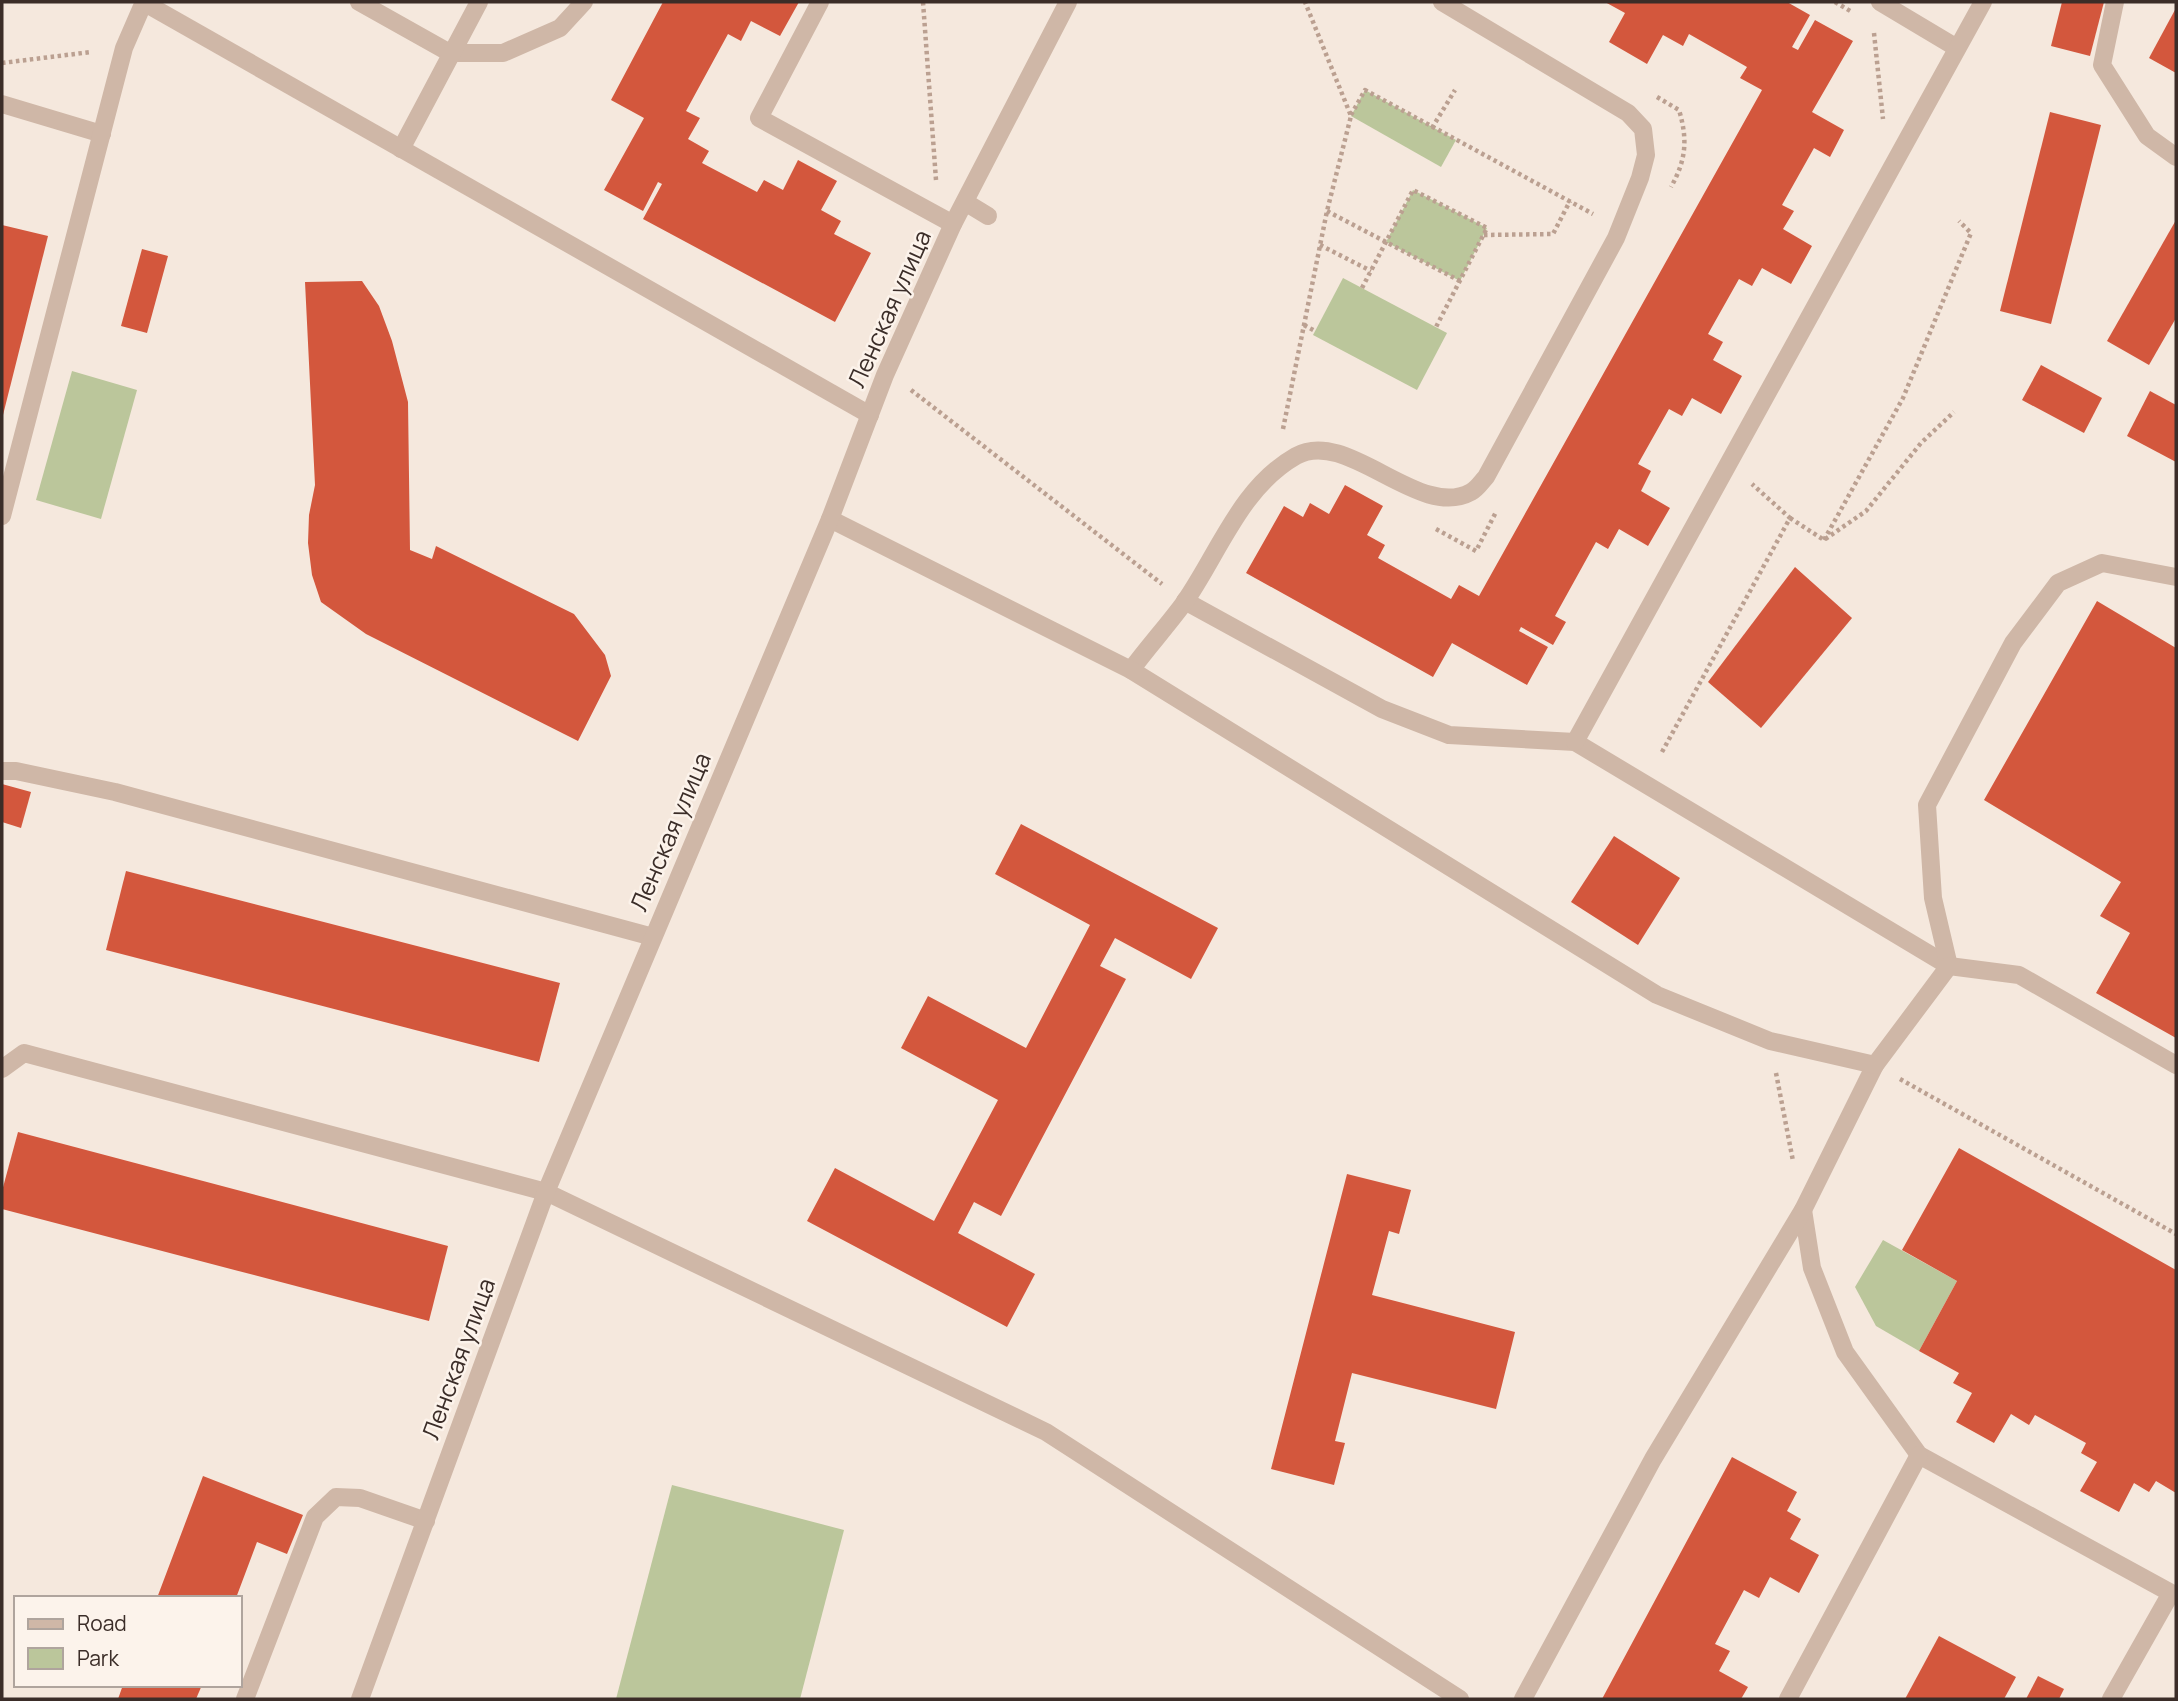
<svg xmlns="http://www.w3.org/2000/svg" width="2178" height="1701" viewBox="0 0 2178 1701" font-family="Manrope,sans-serif">
	<rect width="100%" height="100%" fill="#f5e8dd"/>
	<g fill="#bbc69b">
		<polygon points="1365,90 1456,140 1441,167 1351,116"/>
		<polygon points="1413,190 1487,228 1460,281 1386,242"/>
		<polygon points="1343,278 1447,333 1417,390 1313,335"/>
		<polygon points="72,371 137,390 101,519 36,500"/>
		<polygon points="1883,1240 1957,1281 1919,1351 1876,1326 1855,1287"/>
		<polygon points="672,1485 844,1530 800,1699 616,1699"/>
	</g>
	<g fill="#d3573d">
		<polygon points="663,2 799,2 780,36 751,21 741,41 728,34 686,111 700,118 688,139 709,151 702,163 757,192 764,180 783,190 798,160 837,181 821,210 841,221 834,234 871,253 835,322 643,219 662,184 658,182 643,211 604,190 644,118 611,100"/>
		<polygon points="1605,2 1787,2 1810,15 1792,47 1798,50 1815,20 1853,41 1812,112 1844,130 1830,157 1814,148 1782,205 1794,211 1783,229 1812,246 1791,284 1762,268 1752,286 1739,279 1708,334 1723,342 1713,360 1742,376 1721,414 1692,398 1682,416 1669,409 1638,464 1651,471 1641,491 1670,508 1648,546 1619,529 1608,549 1596,542 1555,616 1566,622 1553,645 1521,627 1519,631 1548,647 1527,685 1452,643 1433,677 1246,573 1284,506 1303,517 1310,503 1329,514 1345,485 1383,506 1367,535 1385,545 1378,558 1451,599 1459,585 1479,596 1762,90 1740,78 1747,67 1689,34 1683,46 1663,35 1647,64 1609,42 1625,13"/>
		<polygon points="2062,2 2104,2 2090,56 2051,46"/>
		<polygon points="2176,8 2176,73 2149,58"/>
		<polygon points="2050,112 2101,125 2051,324 2000,311"/>
		<polygon points="2176,220 2176,318 2149,365 2107,341"/>
		<polygon points="2,225 48,236 3,415 2,415"/>
		<polygon points="142,249 168,256 147,333 121,326"/>
		<polygon points="362,281 379,306 392,341 408,402 410,550 432,559 436,546 574,614 605,655 611,676 578,741 366,634 321,602 312,575 308,543 309,515 315,485 305,282"/>
		<polygon points="2041,365 2102,398 2084,433 2022,400"/>
		<polygon points="2150,391 2176,405 2176,462 2127,436"/>
		<polygon points="1795,567 1852,618 1761,728 1708,682"/>
		<polygon points="2097,601 2176,648 2176,1038 2096,993 2130,933 2100,916 2121,882 1984,800"/>
		<polygon points="2,784 31,792 21,828 2,822"/>
		<polygon points="1021,824 1218,928 1191,979 1115,938 1100,966 1126,979 1001,1216 974,1202 958,1233 1035,1274 1007,1327 807,1221 835,1168 934,1221 998,1100 901,1048 928,996 1026,1048 1090,925 995,874"/>
		<polygon points="1614,836 1680,878 1638,945 1571,902"/>
		<polygon points="126,871 560,983 539,1062 106,950"/>
		<polygon points="18,1132 448,1246 429,1321 2,1209 2,1191"/>
		<polygon points="1959,1148 2176,1270 2176,1493 2156,1481 2149,1492 2134,1483 2119,1512 2080,1491 2097,1462 2081,1453 2086,1443 2035,1415 2029,1425 2011,1414 1994,1443 1956,1422 1972,1393 1953,1383 1959,1373 1919,1351 1957,1281 1902,1250"/>
		<polygon points="1347,1174 1411,1190 1399,1234 1389,1231 1372,1295 1515,1332 1496,1409 1352,1373 1335,1441 1345,1443 1334,1485 1271,1469"/>
		<polygon points="1732,1457 1797,1492 1787,1511 1801,1519 1790,1539 1819,1555 1799,1593 1770,1577 1759,1598 1744,1590 1715,1644 1730,1651 1719,1671 1748,1687 1741,1699 1602,1699"/>
		<polygon points="203,1476 303,1515 287,1554 257,1542 236,1598 157,1598"/>
		<polygon points="1939,1636 2016,1677 2004,1699 1905,1699"/>
		<polygon points="2038,1676 2064,1689 2059,1699 2026,1699"/>
		<polygon points="123,1685 202,1685 196,1699 118,1699"/>
	</g>
	<g fill="none" stroke-linecap="round" stroke-linejoin="round">
		<g stroke="#bba091" stroke-width="4.5" stroke-dasharray="3.5 3.5" stroke-linecap="butt">
			<polyline points="923,2 936,180"/>
			<polyline points="1835,2 1852,12"/>
			<polyline points="1874,33 1883,119"/>
			<polyline points="2,63 91,52"/>
			<path d="M 1657,97 L 1679,110 C 1688,140 1686,160 1671,187"/>
			<polyline points="1351,115 1365,90 1593,214"/>
			<polyline points="1432,128 1455,90"/>
			<polyline points="1327,211 1460,281"/>
			<polyline points="1484,235 1553,234 1570,201"/>
			<polyline points="1320,245 1371,271"/>
			<polyline points="1362,288 1413,190 1487,228 1436,327"/>
			<polyline points="1304,325 1315,331"/>
			<polyline points="911,390 1162,584"/>
			<polyline points="1283,429 1327,211 1351,116 1305,2"/>
			<polyline points="1790,518 1824,540 1866,511 1921,443 1954,412"/>
			<polyline points="1436,529 1476,551 1496,512"/>
			<polyline points="1824,540 1903,398 1971,233 1959,221"/>
			<polyline points="1662,752 1790,518 1752,484"/>
			<polyline points="1776,1073 1793,1161"/>
			<polyline points="1900,1079 2176,1234"/>
		</g>
		<g stroke="#cfb7a7" stroke-width="18">
			<polyline points="359,2 450,53 503,53 560,28 584,2"/>
			<polyline points="820,2 759,118 953,224"/>
			<polyline points="1880,2 1957,48"/>
			<polyline points="2115,2 2102,65 2147,136 2176,157"/>
			<polyline points="2,104 102,134"/>
			<polyline points="401,149 479,2"/>
			<polyline points="2,516 124,48 144,2"/>
			<polyline points="1185,601 1382,709 1449,735 1575,742 1949,966"/>
			<path d="M 1131,670 C 1148,647 1167,626 1184,603 C 1219,553 1240,488 1296,456 C 1347,427 1419,521 1471,492 C 1477,489 1482,481 1486,477 L 1616,238 L 1640,178 L 1646,155 L 1643,129 L 1628,113 L 1442,2"/>
			<polyline points="1575,742 1983,2"/>
			<polyline points="2,771 16,771 115,792 653,937"/>
			<polyline points="1949,966 1933,898 1927,805 2013,643 2058,583 2102,563 2176,577"/>
			<polyline points="2,1069 24,1053 546,1192 1046,1432 1460,1699"/>
			<polyline points="1803,1210 1812,1268 1845,1352 1919,1455 2171,1593 2111,1699"/>
			<polyline points="245,1699 315,1517 336,1497 360,1498 426,1521"/>
			<polyline points="1523,1699 1653,1459 1803,1210 1875,1065"/>
			<polyline points="1788,1699 1919,1455"/>
		</g>
		<g stroke="#cfb7a7" stroke-width="18">
			<polyline points="143,2 870,415"/>
			<polyline points="965,202 988,216"/>
			<polyline points="830,519 1131,670 1657,995 1770,1041 1875,1065 1949,966 2019,975 2176,1065"/>
			<polyline points="360,1699 546,1192 830,519 885,375 953,224 1068,2"/>
		</g>
	</g>
	<g text-anchor="middle" stroke-width="5" stroke-linejoin="round" paint-order="stroke">
		<g font-size="24" fill="#3b2d28" stroke="#fcf3eb">
			<text transform="translate(890 309) rotate(-66)" y="8">Ленская улица</text>
			<text transform="translate(671 832) rotate(-67)" y="8">Ленская улица</text>
			<text transform="translate(459 1359) rotate(-70)" y="8">Ленская улица</text>
		</g>
	</g>
	<rect width="2178" height="1701" fill="none" stroke="#3b2d28" stroke-width="7"/>
	<rect x="14" y="1596" width="228" height="91" fill="#fcf3eb" stroke="#afa49d" stroke-width="2"/>
	<rect x="28" y="1619" width="35" height="10" fill="#cfb7a7" stroke="#afa49d" stroke-width="2"/>
	<text x="77" y="1631" font-size="21" fill="#3b2d28">Road</text>
	<rect x="28" y="1648" width="35" height="21" fill="#bbc69b" stroke="#afa49d" stroke-width="2"/>
	<text x="77" y="1666" font-size="21" fill="#3b2d28">Park</text>
</svg>
